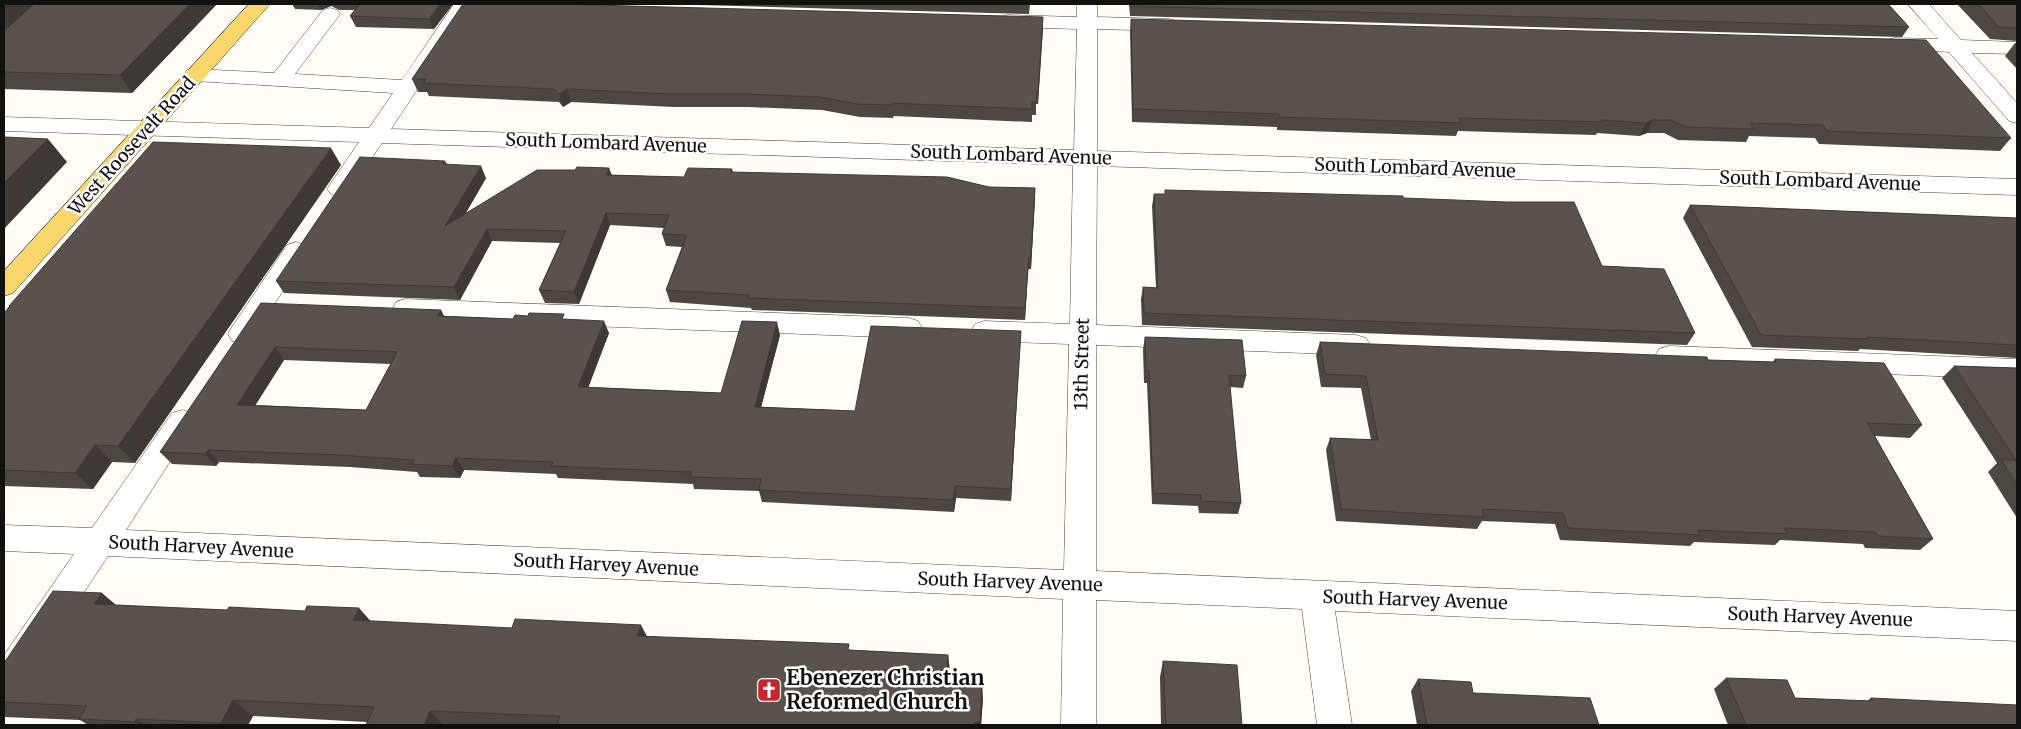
<svg xmlns="http://www.w3.org/2000/svg" width="2021" height="729" viewBox="0 0 2021 729" font-family="Merriweather,serif">
	<rect width="100%" height="100%" fill="#fffdf5"/>
	<g fill="none" stroke-linecap="round" stroke-linejoin="round">
		<defs>
			<g id="minor">
				<polygon points="454,4 474,4 391,129 1074,150 1077,29 1007,27 1000,25 997,21 1000,17 1007,15 1077,17 1077,4 1097,4 1097,17 1169,19 1176,21 1179,25 1176,29 1169,31 1097,29 1097,151 2017,179 2017,195 1097,166 1096,325 1356,335 1366,338 1370,345 1366,352 1356,355 1096,345 1096,571 2017,611 2017,641 1335,611 1352,725 1317,725 1302,609 1096,600 1096,725 1061,725 1063,599 108,556 16,695 4,700 4,655 74,554 4,551 4,525 92,528 172,413 182,410 192,413 196,421 126,530 1064,570 1069,344 984,341 975,338 971,331 975,324 984,321 1070,324 1073,165 382,143 347,194 339,197 331,194 327,189 359,142 4,131 4,117 369,128 393,93 195,81 187,80 184,75 187,70 195,69 274,73 323,10 330,8 337,10 340,14 295,74 402,80"/>
				<polygon points="1908,4 1929,4 1961,40 2017,42 2017,54 1972,53 2017,103 2017,123 2009,121 1949,52 1887,48 1884,44 1887,40 1894,38 1938,39"/>
				<polygon points="296,242 305,245 309,251 250,341 241,344 232,341 228,334 232,327 287,245"/>
				<polygon points="405,299 909,318 918,321 922,328 918,335 909,338 405,319 396,316 392,309 396,302"/>
				<polygon points="1669,346 2017,359 2017,379 1669,366 1659,363 1655,356 1659,349"/>
			</g>
			<polygon id="major" points="249,4 270,4 13,293 4,296 4,271"/>
		</defs>
		<use href="#minor" stroke="#444" stroke-width="1"/>
		<use href="#major" stroke="#222" stroke-width="1"/>
		<use href="#minor" fill="#fff" fill-rule="evenodd"/>
		<use href="#major" fill="#f9d66b" fill-rule="evenodd"/>
	</g>
	<g fill="#4d4742" fill-rule="evenodd">
		<polygon points="4,4 217,4 132,93 4,89"/>
		<polygon points="292,4 453,4 434,29 356,27 350,16 355,10 339,10 331,6 321,10 295,9"/>
		<polygon points="661,4 1030,4 1029,14"/>
		<polygon points="1129,4 1888,4 1909,27 1902,37 1130,16"/>
		<polygon points="1957,4 2017,4 2017,41 1990,39"/>
		<polygon points="1043,17 1038,104 1036,104 1036,115 1032,115 1032,122 894,116 893,118 860,117 822,110 748,107 674,107 571,102 563,107 559,102 429,96 427,92 418,92 412,79"/>
		<polygon points="1131,19 2011,138 2000,151 1819,144 1815,138 1749,136 1746,142 1678,140 1664,133 1647,133 1639,136 1597,133 1596,135 1458,131 1456,136 1277,130 1277,127 1132,122 1130,32"/>
		<polygon points="2015,43 2017,43 2017,69 2005,56"/>
		<polygon points="445,161 447,164 486,178 466,213 612,175 684,177 732,169 733,172 989,187 1035,188 1031,269 1028,269 1025,320 752,310 751,308 670,302 666,290 682,247 666,246 662,234 664,228 610,225 579,304 545,303 539,290 560,243 492,241 460,300 284,293 276,281"/>
		<polygon points="341,165 135,463 112,462 93,489 4,486 4,313 10,307 9,306"/>
		<polygon points="1154,194 1403,198 1602,266 1695,333 1687,345 1142,325 1141,299 1143,287 1156,288 1152,206"/>
		<polygon points="1690,205 2017,218 2017,358 1860,349 1858,351 1752,347 1683,218"/>
		<path d="M 261,303 L 444,316 L 513,319 L 566,319 L 609,333 L 588,387 L 721,393 L 780,335 L 761,407 L 855,411 L 1020,344 L 1011,501 L 956,498 L 954,512 L 762,502 L 759,491 L 694,489 L 693,484 L 558,478 L 556,474 L 464,470 L 460,478 L 420,477 L 417,472 L 350,467 L 219,462 L 216,466 L 172,464 L 160,452 ZM 284,360 L 391,364 L 366,410 L 255,405 Z"/>
		<polygon points="1145,337 1246,376 1243,388 1230,387 1241,503 1238,514 1199,513 1198,506 1152,504 1147,383 1144,383 1143,349"/>
		<polygon points="1320,342 1708,360 1773,362 1775,359 1922,425 1910,438 1875,436 1933,539 1920,550 1865,548 1863,544 1780,540 1775,545 1694,542 1690,546 1560,540 1555,524 1482,521 1477,529 1336,521 1326,450 1330,438 1371,440 1361,388 1321,387 1316,355"/>
		<polygon points="1954,366 2017,368 2017,518 1988,472 1997,463 1942,378"/>
		<polygon points="116,605 371,621 646,636 851,650 948,655 950,681 983,698 981,725 366,725 367,722 253,716 248,725 88,725 80,720 4,717 4,663"/>
		<polygon points="1163,661 1242,725 1161,725 1160,677"/>
		<polygon points="1726,678 1795,698 1867,701 1871,698 2017,725 1728,725 1714,689"/>
		<polygon points="1418,679 1473,693 1599,725 1417,725 1411,691"/>
	</g>
	<g fill="#3f3936">
		<polygon points="6,4 38,4 4,34 4,5"/>
		<polygon points="190,4 217,4 132,93 120,75"/>
		<polygon points="318,4 329,4 331,6 321,10"/>
		<polygon points="440,4 453,4 434,29 429,19"/>
		<polygon points="1043,17 1043,30 1038,104 1038,92"/>
		<polygon points="567,89 571,102 563,107 559,94"/>
		<polygon points="1653,120 1647,133 1639,136 1646,123"/>
		<polygon points="48,139 67,162 4,229 4,183"/>
		<polygon points="331,148 341,165 135,463 118,446"/>
		<polygon points="481,166 486,178 451,238 445,226"/>
		<polygon points="609,168 614,180 606,175"/>
		<polygon points="1035,188 1035,200 1031,269 1031,257"/>
		<polygon points="606,213 610,225 579,304 574,292"/>
		<polygon points="487,229 492,241 460,300 454,287"/>
		<polygon points="1029,257 1028,269 1025,320 1025,308"/>
		<polygon points="441,310 448,323 437,316"/>
		<polygon points="604,321 609,333 584,399 578,387"/>
		<polygon points="777,322 780,335 758,419 755,407"/>
		<polygon points="1021,331 1020,344 1011,501 1011,489"/>
		<polygon points="275,347 284,360 248,417 237,405"/>
		<polygon points="95,445 112,462 93,489 75,473"/>
		<polygon points="208,450 219,462 216,466 205,454"/>
		<polygon points="456,458 464,470 460,478 452,466"/>
		<polygon points="955,486 956,498 954,512 953,500"/>
		<polygon points="102,593 123,611 94,604"/>
		<polygon points="359,608 375,626 353,620"/>
		<polygon points="641,625 650,642 637,636"/>
		<polygon points="948,655 950,671 948,691 947,674"/>
		<polygon points="982,682 983,698 981,725 974,725"/>
		<polygon points="233,700 253,716 248,725 224,725 221,723"/>
		<polygon points="430,711 443,725 424,725"/>
		<polygon points="136,719 145,725 139,725 135,722"/>
	</g>
	<g fill="#5a524d" stroke="#3f3936" fill-rule="evenodd">
		<polygon points="34,4 190,4 120,75 4,72 4,31"/>
		<polygon points="360,4 440,4 429,19 350,16"/>
		<polygon points="463,4 555,4 1043,17 1038,92 1037,91 1036,102 1032,102 1032,109 892,103 892,105 858,104 820,97 746,94 671,94 567,89 559,94 554,89 423,83 426,79 412,79"/>
		<polygon points="1130,4 1888,4 1909,27 1130,6"/>
		<polygon points="1978,4 2017,4 2017,28 1999,27"/>
		<polygon points="1131,19 1926,40 2011,138 1827,131 1823,125 1750,123 1754,129 1686,127 1671,120 1653,120 1646,123 1601,120 1602,122 1459,118 1461,123 1280,117 1279,114 1133,109"/>
		<polygon points="4,137 48,139 4,183"/>
		<polygon points="153,142 331,148 118,446 95,445 75,473 4,470 4,313 10,306 9,306"/>
		<polygon points="360,157 445,161 443,164 481,166 445,226 537,170 575,170 577,167 609,168 606,175 684,177 688,168 732,169 731,172 947,177 989,187 1035,188 1031,257 1029,257 1025,308 749,298 749,295 666,290 687,235 662,234 669,215 606,213 574,292 539,290 566,231 487,229 454,287 276,281"/>
		<polygon points="1165,190 1403,196 1403,198 1507,202 1574,202 1602,266 1664,269 1695,333 1144,313 1143,287 1158,288 1154,194 1165,194"/>
		<polygon points="1690,205 2017,218 2017,345 1867,337 1869,339 1761,335"/>
		<path d="M 261,303 L 441,310 L 437,316 L 513,319 L 515,315 L 528,316 L 529,313 L 564,314 L 562,319 L 604,321 L 578,387 L 721,393 L 742,321 L 777,322 L 755,407 L 855,411 L 871,326 L 1021,331 L 1011,489 L 955,486 L 953,500 L 759,490 L 761,479 L 690,477 L 691,472 L 551,466 L 553,462 L 456,458 L 452,466 L 412,464 L 414,460 L 340,455 L 208,450 L 205,454 L 160,452 ZM 275,347 L 397,352 L 366,410 L 237,405 Z"/>
		<polygon points="1145,337 1242,340 1246,376 1229,375 1241,503 1201,501 1201,495 1153,493 1149,371 1146,371"/>
		<polygon points="1320,342 1707,357 1708,360 1776,362 1775,359 1884,363 1922,425 1867,423 1933,539 1878,536 1875,532 1784,528 1787,534 1698,530 1700,535 1645,532 1568,528 1563,513 1482,509 1484,517 1341,509 1330,438 1378,440 1366,376 1325,374"/>
		<polygon points="1954,366 2017,368 2017,485 2001,460 2016,460"/>
		<polygon points="53,591 102,593 94,604 227,610 229,607 305,611 307,606 359,608 353,620 512,628 515,619 641,625 637,636 849,644 848,650 948,655 947,674 950,674 949,681 982,682 980,722 974,723 974,725 557,725 560,716 430,711 424,725 366,725 374,707 233,700 221,723 136,719 135,722 79,719 87,706 4,702 4,663"/>
		<polygon points="1163,661 1237,665 1242,725 1166,725"/>
		<polygon points="1726,678 1787,680 1795,698 1872,701 1871,698 2017,705 2017,725 1746,725"/>
		<polygon points="1418,679 1471,682 1473,693 1590,698 1599,725 1427,725"/>
	</g>
	<defs>
		<symbol id="church-square" viewBox="-11 -11 22 22"><rect x="-9" y="-9" width="18" height="18" rx="4" fill="#c4262e" stroke="#fff"/><path d="M-1.2-6h2.4v3.5h3.3v2.4h-3.3V6h-2.4V-.1h-3.3v-2.4h3.3Z" fill="#fff"/></symbol>
	</defs>
	<g fill-rule="evenodd">
		<use href="#church-square" x="755" y="676" width="28" height="28"/>
	</g>
	<g text-anchor="middle" stroke-width="5" stroke-linejoin="round" paint-order="stroke">
		<g font-size="18" fill="#111" stroke="#fff">
			<text transform="translate(606 143) rotate(2)" y="6">South Lombard Avenue</text>
			<text transform="translate(132 146) rotate(-48)" y="6">West Roosevelt Road</text>
			<text transform="translate(1011 155) rotate(2)" y="6">South Lombard Avenue</text>
			<text transform="translate(1415 168) rotate(2)" y="6">South Lombard Avenue</text>
			<text transform="translate(1820 181) rotate(2)" y="6">South Lombard Avenue</text>
			<text transform="translate(1082 364) rotate(-89)" y="6">13th Street</text>
			<text transform="translate(201 547) rotate(3)" y="6">South Harvey Avenue</text>
			<text transform="translate(606 565) rotate(3)" y="6">South Harvey Avenue</text>
			<text transform="translate(1010 582) rotate(2)" y="6">South Harvey Avenue</text>
			<text transform="translate(1415 600) rotate(2)" y="6">South Harvey Avenue</text>
			<text transform="translate(1820 617) rotate(2)" y="6">South Harvey Avenue</text>
		</g>
		<g font-size="21" font-weight="bold" fill="#111" stroke="#fff" text-anchor="start">
			<text x="786" y="685">Ebenezer Christian<tspan x="786" dy="24">Reformed Church</tspan></text>
		</g>
	</g>
	<rect width="2021" height="729" fill="none" stroke="#111111" stroke-width="10"/>
</svg>
